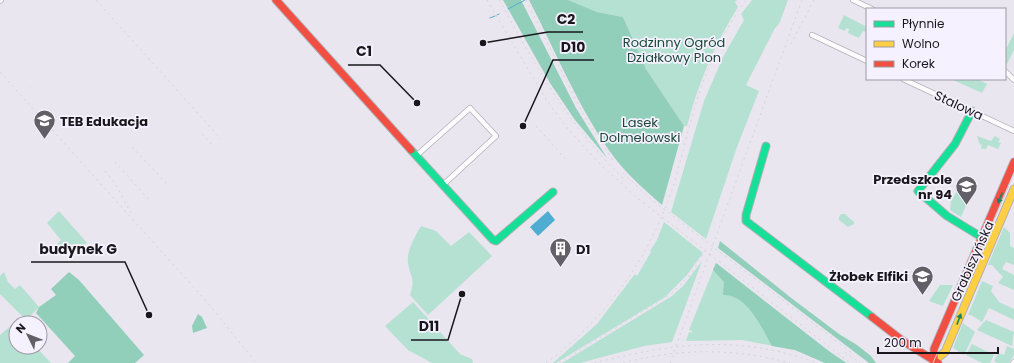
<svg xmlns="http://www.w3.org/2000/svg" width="1014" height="363" viewBox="0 0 1014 363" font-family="Poppins,sans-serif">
	<rect width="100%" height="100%" fill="#eae6f0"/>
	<g fill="#b4e1d1">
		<path d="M 568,0 L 737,0 L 735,2 L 738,7 C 715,44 698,83 687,126 L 684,126 L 646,69 L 623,17 L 597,12 Z"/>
		<polygon points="752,0 788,0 779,24 775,28 746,85 759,91 737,147 706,239 671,212 704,101 723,57 744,20 741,14"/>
		<polygon points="844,15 867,27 867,32 863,31 859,38 848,33 849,29 846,28 845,31 838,28"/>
		<polygon points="1014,33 1014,50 1007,64 1005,63 1005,51"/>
		<polygon points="951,79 977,79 987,84 982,93"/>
		<polygon points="977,136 991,141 995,136 1000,139 998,142 1001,143 998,149 988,145 986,149 981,149 982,144 980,145"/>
		<polygon points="961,184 973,190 961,217 950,210 951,201"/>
		<path d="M 59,211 L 87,243 C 73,252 71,251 57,244 L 61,240 L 47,223 Z"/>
		<polygon points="841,214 845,214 854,222 854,224 848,227 839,220 839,217"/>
		<polygon points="664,222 703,253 687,275 665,297 556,363 553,363 597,324 635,274 637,276 651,252 650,251 657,240"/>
		<path d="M 421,226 L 436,231 L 451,246 L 469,232 L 492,256 L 428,315 L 410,295 C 416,276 410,279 408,262 C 406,253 416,234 421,226 Z"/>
		<polygon points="1004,227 1010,233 1010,246 1014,248 1014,265 1006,262 1002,269 1014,275 1014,290 998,283 1003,277 992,265 988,265"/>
		<polygon points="702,261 672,342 644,346 580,363 562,363 672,296 684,285"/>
		<polygon points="716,263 830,352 847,363 825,363 795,350 742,340 686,341 689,332 691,333 692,331 689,330"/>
		<polygon points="4,272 8,282 15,289 20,285 39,307 26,320 0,294 0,276"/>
		<polygon points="982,281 993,286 991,291 999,302 1014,309 1014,320 989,308 982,322 971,315 968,315"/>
		<polygon points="940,285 953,285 943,306 929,301"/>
		<polygon points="413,302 460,354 472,359 473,363 432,363 408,350 385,326"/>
		<polygon points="986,320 1014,332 1012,346 977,330"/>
		<polygon points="14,323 16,325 16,347 36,347 51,363 0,363 0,335"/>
		<polygon points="963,323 975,332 964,355 953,348"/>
		<polygon points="972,344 994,355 990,363 982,363 966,355"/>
		<polygon points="1007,346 1014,349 1014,355 1009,363 997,363 994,361 998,353 1004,355"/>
	</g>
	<g fill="#92cfbb">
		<polygon points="503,0 521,0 576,108 607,158 575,120 550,83"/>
		<path d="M 529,0 L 568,0 L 597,12 L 623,17 L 646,69 L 684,126 L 662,205 C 644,189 625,173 611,153 C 578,107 555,50 529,0 Z"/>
		<polygon points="720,241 790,297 839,334 857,345 871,356 876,363 869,363 718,248"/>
		<path d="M 716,263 L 830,352 L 846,363 L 825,363 L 795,350 L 772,346 C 762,328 747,294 723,295 L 724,282 L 713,270 Z"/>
		<polygon points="69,272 79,280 144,355 135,363 68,363 75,356 36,313 39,307 56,295 51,289"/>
		<polygon points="198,314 202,317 207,328 193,333 192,326"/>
	</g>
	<polygon fill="#4fadd1" points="548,211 555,220 538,236 530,227"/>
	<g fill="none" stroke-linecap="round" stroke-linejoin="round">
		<g stroke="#4fadd1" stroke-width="1">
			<polyline points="508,9 525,0"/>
			<polyline points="497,15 499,14"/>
			<polyline points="490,18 495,16"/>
		</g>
		<defs>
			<g id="street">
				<polyline points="853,0 872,9"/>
				<polyline points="0,1 1,0"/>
				<polyline points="812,35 867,61"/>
				<polyline points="1005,71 1014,80"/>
				<polyline points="903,79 1014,131"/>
				<polyline points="416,156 470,108 496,136 443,185"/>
				<polyline points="1013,363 1014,362"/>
			</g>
			<g id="fast">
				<polyline points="972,111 955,144 918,191 947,216 983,238"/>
				<polyline points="766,146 746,215 746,221 872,317"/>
				<polyline points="411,150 493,240 496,241 553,192"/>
			</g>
			<polyline id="slow" points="934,361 945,352 1014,189"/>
			<g id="jam">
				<polyline points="276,0 411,150"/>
				<polyline points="872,317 903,341 938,363"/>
				<polyline points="934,363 934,349 1014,162"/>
			</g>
		</defs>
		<use href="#street" stroke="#b3b1b7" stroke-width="6"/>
		<use href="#fast" stroke="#b3b1b7" stroke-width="9"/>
		<use href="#slow" stroke="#b3b1b7" stroke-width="9"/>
		<use href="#jam" stroke="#b3b1b7" stroke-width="9"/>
		<use href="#street" stroke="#fcfbfd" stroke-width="4.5"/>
		<use href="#fast" stroke="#16e098" stroke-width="7"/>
		<use href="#slow" stroke="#ffcf43" stroke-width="7"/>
		<use href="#jam" stroke="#f24e42" stroke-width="7"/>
		<polyline stroke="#d5d3d6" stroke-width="1" points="933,363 1014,173"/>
		<g stroke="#d5d3d6" stroke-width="1" stroke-dasharray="2 4" stroke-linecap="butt">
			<polyline points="96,0 221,139"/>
			<polyline points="487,0 547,101 567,128 600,164 636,197 850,363"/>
			<path d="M 499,0 C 535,65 570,128 625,180"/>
			<polyline points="526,0 584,116 614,162"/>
			<polyline points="791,44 814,0"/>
			<polyline points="0,72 208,303 256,363"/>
			<polyline points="30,86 30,87"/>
			<polyline points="536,126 568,162"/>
			<polyline points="202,134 213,146"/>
			<polyline points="132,147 169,186"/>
			<polyline points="115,162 151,202"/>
			<polyline points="105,171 115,183 131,213"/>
			<polyline points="623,173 652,200 852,353"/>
			<polyline points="845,352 860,363"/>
			<path d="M 546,363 C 605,320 650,257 673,187 C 682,158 688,128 697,100 C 708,64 724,30 746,0"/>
			<polyline points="559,363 671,294 692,273 706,249"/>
			<path d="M 594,363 C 674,343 737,334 817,363"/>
			<path d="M 623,363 C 679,348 734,348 790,363"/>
			<polyline points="670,363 802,0"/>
		</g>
	</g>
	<defs><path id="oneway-solid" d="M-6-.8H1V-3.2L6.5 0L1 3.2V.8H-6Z"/></defs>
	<g fill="#178660">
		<use href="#oneway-solid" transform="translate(1000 198) rotate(112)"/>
		<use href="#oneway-solid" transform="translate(959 319) rotate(-70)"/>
	</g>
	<defs>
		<symbol id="school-pin" viewBox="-11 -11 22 30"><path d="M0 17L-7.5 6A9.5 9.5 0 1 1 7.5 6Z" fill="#625f66" stroke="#f5f1fe"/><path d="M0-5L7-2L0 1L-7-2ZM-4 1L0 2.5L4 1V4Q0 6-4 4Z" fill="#fff"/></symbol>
		<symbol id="building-pin" viewBox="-11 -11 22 30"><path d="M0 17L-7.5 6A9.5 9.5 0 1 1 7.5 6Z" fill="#625f66" stroke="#f5f1fe"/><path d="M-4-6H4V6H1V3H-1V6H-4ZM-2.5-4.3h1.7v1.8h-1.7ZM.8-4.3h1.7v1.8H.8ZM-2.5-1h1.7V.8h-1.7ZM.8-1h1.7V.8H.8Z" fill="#fff"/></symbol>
	</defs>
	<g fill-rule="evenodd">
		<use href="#school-pin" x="32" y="108" width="25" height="34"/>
		<use href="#school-pin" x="954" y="174" width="25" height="34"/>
		<use href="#building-pin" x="548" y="236" width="25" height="34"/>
		<use href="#school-pin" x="910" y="264" width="25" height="34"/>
	</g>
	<g text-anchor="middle" stroke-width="3.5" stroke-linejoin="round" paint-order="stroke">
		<g font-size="13" fill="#194836" stroke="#f5f1fe">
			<text x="674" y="47">Rodzinny Ogród<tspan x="674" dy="15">Działkowy Plon</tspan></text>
			<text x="640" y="127">Lasek<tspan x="640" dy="15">Dolmelowski</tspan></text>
		</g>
		<g font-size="13" fill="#19171c" stroke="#f5f1fe">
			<text transform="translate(959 105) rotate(25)" y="5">Stalowa</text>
			<text transform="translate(972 261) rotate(-66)" y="5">Grabiszyńska</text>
		</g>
		<g font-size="13" font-weight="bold" fill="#19171c" stroke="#f5f1fe" text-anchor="start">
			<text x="60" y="126">TEB Edukacja</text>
			<text x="952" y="184" text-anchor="end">Przedszkole<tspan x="952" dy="15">nr 94</tspan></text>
			<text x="576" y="254">D1</text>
			<text x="908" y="281" text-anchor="end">Żłobek Elfiki</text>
		</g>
	</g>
	<path fill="none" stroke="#19171c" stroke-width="1.5" d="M483 43L548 32H583M523 126L553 60H594M417 103L380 65H348M149 315L125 262H31M462 294L448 340H411"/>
	<g fill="#19171c" stroke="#f5f1fe" stroke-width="1.5">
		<circle cx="483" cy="43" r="4"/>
		<circle cx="523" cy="126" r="4"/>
		<circle cx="417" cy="103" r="4"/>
		<circle cx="149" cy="315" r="4"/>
		<circle cx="462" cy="294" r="4"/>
	</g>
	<g font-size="14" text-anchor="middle" font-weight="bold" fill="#19171c" stroke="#f5f1fe" stroke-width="3.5" stroke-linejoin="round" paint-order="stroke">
		<text x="566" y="24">C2</text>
		<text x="573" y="52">D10</text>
		<text x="364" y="56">C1</text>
		<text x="78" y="254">budynek G</text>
		<text x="429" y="331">D11</text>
	</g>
	<rect x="866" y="8" width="140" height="72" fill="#f5f1fe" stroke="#9d9aa4"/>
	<rect x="874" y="21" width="20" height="6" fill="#16e098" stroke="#9d9aa4"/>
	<text x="902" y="28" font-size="12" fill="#19171c">Płynnie</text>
	<rect x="874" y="41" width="20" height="6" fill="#ffcf43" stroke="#9d9aa4"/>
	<text x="902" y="48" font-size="12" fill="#19171c">Wolno</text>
	<rect x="874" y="61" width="20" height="6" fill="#f24e42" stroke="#9d9aa4"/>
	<text x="902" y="68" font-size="12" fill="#19171c">Korek</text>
	<g transform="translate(28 335) rotate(313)"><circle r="19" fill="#f5f1fe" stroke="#9d9aa4"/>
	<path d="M0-3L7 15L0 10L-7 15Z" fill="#625f66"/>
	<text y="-6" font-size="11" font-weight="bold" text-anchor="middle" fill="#19171c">N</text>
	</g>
	<path d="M878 347v6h120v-6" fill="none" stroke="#19171c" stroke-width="2"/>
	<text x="884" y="347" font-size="12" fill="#19171c" stroke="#f5f1fe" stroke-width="3" paint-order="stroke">200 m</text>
</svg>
